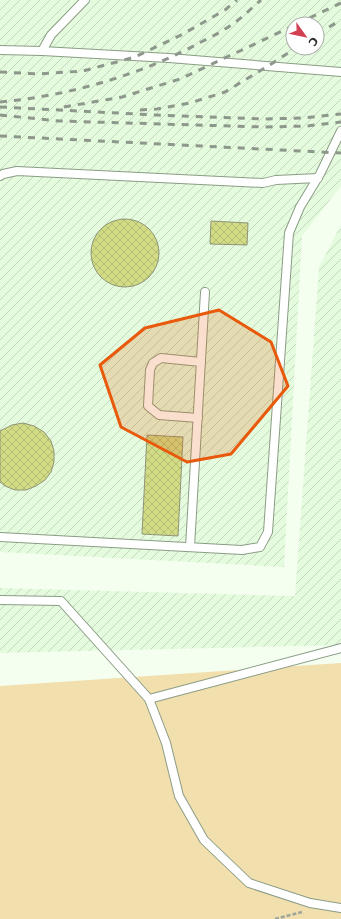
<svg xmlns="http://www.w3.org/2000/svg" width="341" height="919" viewBox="0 0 341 919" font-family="'DejaVu Sans',sans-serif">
	<defs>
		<pattern id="industrial-furrows" width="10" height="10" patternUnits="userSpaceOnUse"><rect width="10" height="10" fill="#e4fcdd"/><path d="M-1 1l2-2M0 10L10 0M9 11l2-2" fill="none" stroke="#c4d8be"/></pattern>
		<pattern id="building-cross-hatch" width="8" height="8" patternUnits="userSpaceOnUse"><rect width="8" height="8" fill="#d2dc85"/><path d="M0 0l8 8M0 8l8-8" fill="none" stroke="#b4bd73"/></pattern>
	</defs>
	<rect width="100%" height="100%" fill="#f4fff0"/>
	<g fill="url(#industrial-furrows)" fill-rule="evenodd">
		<path d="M 0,0 L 341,0 L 341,186 L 302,236 L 284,567 L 0,552 ZM 293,24 L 317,24 L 317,48 L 293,48 Z"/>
		<polygon points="341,225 341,645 0,653 0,588 295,596 319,267"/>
	</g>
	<polygon fill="#f1dfae" points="341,663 341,919 0,919 0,686"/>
	<g fill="url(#building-cross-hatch)" stroke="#8f9379">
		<circle cx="125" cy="253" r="34"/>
		<polygon points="211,221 248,223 247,245 210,244"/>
		<polygon points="23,423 34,426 44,432 51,441 54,451 54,462 51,472 45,480 36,486 26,490 15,490 5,486 0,482 0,431 12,425"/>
		<polygon points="147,435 183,437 178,536 142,534"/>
	</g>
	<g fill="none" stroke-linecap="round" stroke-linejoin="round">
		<defs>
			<g id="lane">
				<polyline points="85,0 51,35 42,51 169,58 341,72"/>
				<polyline points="0,50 42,51"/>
				<polyline points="0,176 3,174 17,171 263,183 276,180 318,178"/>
				<polyline points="198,418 159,415 148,406 150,370 153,363 161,358 201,362"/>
				<polyline points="0,537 242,550 260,547 268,532 289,233 300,207 320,174 341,131"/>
				<polyline points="190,547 205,292"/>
				<polyline points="0,600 61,601 149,699 341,648"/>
				<polyline points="149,699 166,743 179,796 204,840 249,883 310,903 341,908"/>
			</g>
		</defs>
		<use href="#lane" stroke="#8b9c85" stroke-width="10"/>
		<polyline stroke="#9da69a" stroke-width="2.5" stroke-dasharray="4 2" stroke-linecap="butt" points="275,919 302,912"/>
		<use href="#lane" stroke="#fff" stroke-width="8"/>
		<g stroke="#8e978b" stroke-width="3" stroke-dasharray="7 7" stroke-linecap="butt">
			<polyline points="297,24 341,3"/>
			<polyline points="317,34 341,20"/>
			<polyline points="0,72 38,74 83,71 135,57 183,34 225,10 237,0"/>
			<path d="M 0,102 C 68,96 141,75 201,42 C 216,35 230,27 243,16 C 249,11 255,5 261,0"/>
			<polyline points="0,107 156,115 264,119 303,118 341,114"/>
			<polyline points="64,107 122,97 180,79 293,26"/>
			<polyline points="140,110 157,109 190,103 225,92 268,66 296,48"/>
			<polyline points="0,115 59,121 264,127 307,126 341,122"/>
			<polyline points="0,136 341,153"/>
		</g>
	</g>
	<path fill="#e8590c" fill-opacity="0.2" stroke="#e8590c" stroke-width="3" stroke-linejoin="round" d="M 219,310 L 271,342 L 288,386 L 231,454 L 187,462 L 121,427 L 100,365 L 145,328 Z"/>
	<g transform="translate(305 36) rotate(123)"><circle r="19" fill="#ffffff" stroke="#aaada9"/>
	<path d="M0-3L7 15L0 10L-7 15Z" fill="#d24152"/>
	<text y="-6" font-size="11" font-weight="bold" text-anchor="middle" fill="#2b3229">С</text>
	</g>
</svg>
